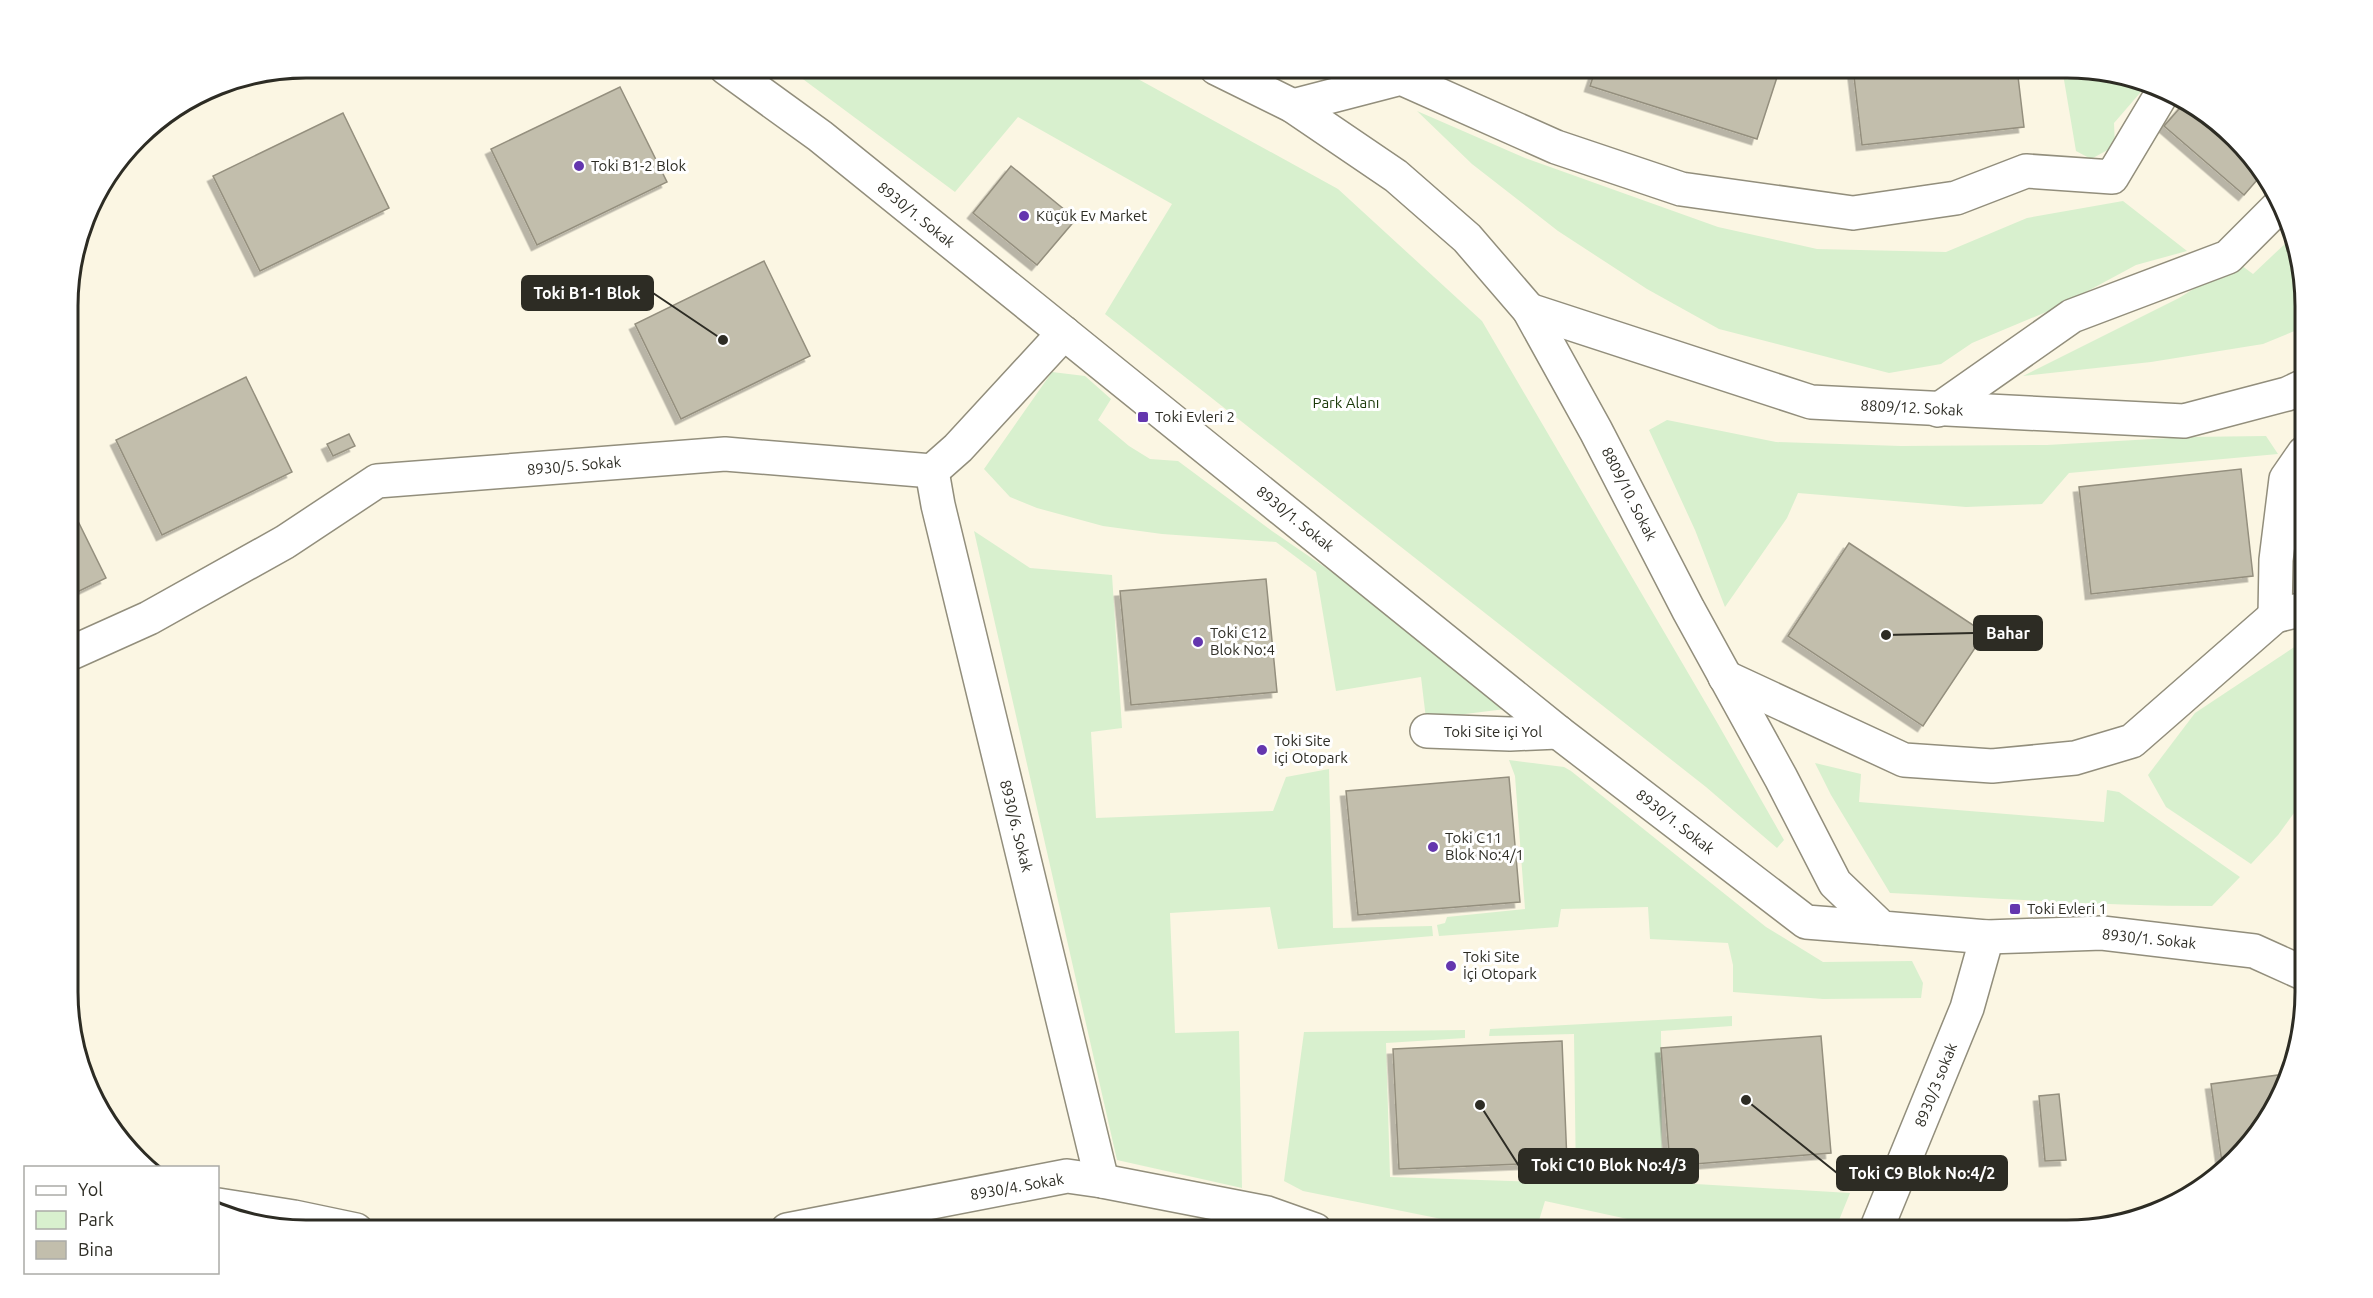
<svg xmlns="http://www.w3.org/2000/svg" width="2373" height="1298" viewBox="0 0 2373 1298" font-family="Ubuntu,sans-serif">
	<defs>
		<filter id="shadow"><feDropShadow dx="-5.5" dy="5.5" stdDeviation="0" flood-color="#0004"/></filter>
	</defs>
	<rect width="100%" height="100%" fill="#fbf6e3"/>
	<g fill="#d8f0ce">
		<polygon points="788,68 1118,68 1338,189 1482,321 1718,724 1784,840 1777,848 1706,787 1105,314 1172,204 1018,117 955,192"/>
		<polygon points="2062,68 2146,86 2114,123 2115,146 2091,159 2076,151"/>
		<polygon points="1417,111 1525,158 1718,227 1817,249 1946,252 2027,218 2123,201 2187,251 2136,265 2058,307 1972,343 1941,364 1889,373 1719,329 1647,289 1558,231 1472,164"/>
		<polygon points="2290,239 2303,276 2304,327 2263,344 2151,362 2023,376 2179,298 2237,262 2253,274"/>
		<polygon points="1052,372 1085,376 1111,399 1098,420 1129,446 1150,459 1178,461 1272,531 1348,583 1505,709 1426,719 1421,677 1336,691 1316,572 1276,542 1162,534 1103,526 1037,508 1010,497 984,469"/>
		<polygon points="1667,420 1776,442 1901,446 2047,445 2188,437 2266,436 2278,454 2069,473 2042,504 1966,507 1798,493 1787,518 1725,607 1695,530 1649,430"/>
		<polygon points="974,531 1030,568 1112,575 1122,728 1091,732 1096,818 1273,811 1286,777 1329,769 1333,928 1432,926 1433,936 1278,949 1270,907 1170,913 1175,1033 1239,1031 1242,1188 1117,1160"/>
		<polygon points="2305,640 2305,798 2278,835 2251,864 2166,807 2148,775 2195,713"/>
		<polygon points="1509,760 1564,767 1571,771 1766,927 1823,962 1912,961 1923,983 1921,998 1823,999 1733,992 1733,965 1728,943 1650,939 1648,907 1561,909 1558,927 1439,936 1437,925 1445,923 1447,917 1525,909 1515,776"/>
		<path d="M 1815,763 L 1861,774 L 1859,802 L 2104,822 L 2107,790 L 2119,792 L 2240,877 L 2212,906 C 2105,906 1997,898 1890,893 L 1831,795 Z"/>
		<polygon points="1732,1016 1732,1026 1661,1031 1662,1182 1850,1193 1835,1230 1678,1230 1545,1201 1536,1230 1496,1230 1303,1191 1284,1181 1304,1032 1465,1030 1465,1038 1386,1043 1390,1177 1576,1183 1574,1034 1489,1036 1490,1029"/>
	</g>
	<g fill="#c2beac" stroke="#948f7e" stroke-width="1.5" filter="url(#shadow)">
		<polygon points="1596,68 1780,68 1757,139 1590,86"/>
		<polygon points="1853,68 2017,68 2024,127 1862,145"/>
		<polygon points="620,87 667,182 537,245 491,149"/>
		<polygon points="2186,101 2224,127 2264,172 2244,195 2164,126"/>
		<polygon points="343,113 389,208 260,271 213,176"/>
		<polygon points="1011,166 1076,219 1037,265 973,213"/>
		<polygon points="764,261 810,356 681,419 635,324"/>
		<polygon points="246,377 292,472 162,535 116,440"/>
		<polygon points="349,434 355,446 333,456 327,444"/>
		<polygon points="2241,469 2253,576 2091,594 2079,487"/>
		<polygon points="68,501 106,578 69,596"/>
		<polygon points="1849,543 1985,633 1923,726 1788,636"/>
		<polygon points="1266,579 1277,692 1131,705 1120,591"/>
		<polygon points="1509,777 1520,902 1358,915 1346,791"/>
		<polygon points="1821,1036 1831,1153 1670,1166 1661,1048"/>
		<polygon points="1562,1041 1567,1162 1399,1169 1393,1049"/>
		<polygon points="2286,1074 2281,1098 2246,1149 2223,1170 2211,1084"/>
		<polygon points="2059,1094 2066,1160 2045,1161 2039,1096"/>
	</g>
	<g fill="none" stroke-linecap="round" stroke-linejoin="round">
		<defs>
			<g id="minor">
				<polyline points="726,68 820,136 1558,732 1806,922 1882,928"/>
				<polyline points="1216,68 1293,106 1396,176 1467,238 1529,310 1596,431 1688,609 1781,778 1835,883 1882,928 1987,937 2102,933 2254,951 2305,974"/>
				<polyline points="1293,106 1401,78 1556,147 1681,189 1853,213 1956,198 2026,171 2112,177 2164,90"/>
				<polyline points="1529,310 1811,402 2184,421 2287,394 2304,386"/>
				<polyline points="1938,410 2072,316 2228,257 2278,207"/>
				<polyline points="2304,453 2286,479 2276,560 2275,616 2304,609"/>
				<polyline points="932,471 938,505 1102,1181"/>
				<polyline points="69,654 149,618 285,542 377,481 725,454 932,471 958,448 1064,333"/>
				<polyline points="1725,677 1904,760 1992,766 2075,758 2132,741 2275,616"/>
				<polyline points="1427,731 1510,734 1558,732"/>
				<polyline points="218,1205 294,1217 356,1230"/>
				<polyline points="787,1230 1067,1176 1102,1181 1267,1213 1315,1230"/>
				<polyline points="1876,1230 1967,1008 1987,937"/>
			</g>
		</defs>
		<use href="#minor" stroke="#928e7c" stroke-width="36"/>
		<use href="#minor" stroke="#fff" stroke-width="33"/>
	</g>
	<g fill="#6436ae" stroke="#fff" stroke-width="2">
		<circle cx="579" cy="166" r="6"/>
		<circle cx="1024" cy="216" r="6"/>
		<rect x="1137" y="411" width="12" height="12" rx="3"/>
		<circle cx="1198" cy="642" r="6"/>
		<circle cx="1262" cy="750" r="6"/>
		<circle cx="1433" cy="847" r="6"/>
		<rect x="2009" y="903" width="12" height="12" rx="3"/>
		<circle cx="1451" cy="966" r="6"/>
	</g>
	<g text-anchor="middle" stroke-width="6" stroke-linejoin="round" paint-order="stroke">
		<g font-size="15" fill="#2d2c24" stroke="#fff" text-anchor="start">
			<text x="591" y="171">Toki B1-2 Blok</text>
			<text x="1036" y="221">Küçük Ev Market</text>
			<text x="1155" y="422">Toki Evleri 2</text>
			<text x="1210" y="638">Toki C12<tspan x="1210" dy="17">Blok No:4</tspan></text>
			<text x="1274" y="746">Toki Site<tspan x="1274" dy="17">içi Otopark</tspan></text>
			<text x="1445" y="843">Toki C11<tspan x="1445" dy="17">Blok No:4/1</tspan></text>
			<text x="2027" y="914">Toki Evleri 1</text>
			<text x="1463" y="962">Toki Site<tspan x="1463" dy="17">İçi Otopark</tspan></text>
		</g>
		<g font-size="15" fill="#2d2c24" stroke="#fff">
			<text transform="translate(916 215) rotate(39)" y="5">8930/1. Sokak</text>
			<text transform="translate(1912 408) rotate(3)" y="5">8809/12. Sokak</text>
			<text transform="translate(574 466) rotate(-5)" y="5">8930/5. Sokak</text>
			<text transform="translate(1629 494) rotate(63)" y="5">8809/10. Sokak</text>
			<text transform="translate(1295 519) rotate(39)" y="5">8930/1. Sokak</text>
			<text x="1493" y="737">Toki Site içi Yol</text>
			<text transform="translate(1675 822) rotate(38)" y="5">8930/1. Sokak</text>
			<text transform="translate(1016 826) rotate(76)" y="5">8930/6. Sokak</text>
			<text transform="translate(2149 939) rotate(6)" y="5">8930/1. Sokak</text>
			<text transform="translate(1936 1085) rotate(-68)" y="5">8930/3 sokak</text>
			<text transform="translate(1017 1187) rotate(-10)" y="5">8930/4. Sokak</text>
		</g>
		<g font-size="15" fill="#1a3908" stroke="#fff">
			<text x="1346" y="408">Park Alanı</text>
		</g>
	</g>
	<path d="M0 0H2373V1298H0ZM306 78H2067A228 228 0 0 1 2295 306V992A228 228 0 0 1 2067 1220H306A228 228 0 0 1 78 992V306A228 228 0 0 1 306 78Z" fill="#fff" fill-rule="evenodd"/>
	<path fill="none" stroke="#2d2c24" stroke-width="3" d="M306 78H2067A228 228 0 0 1 2295 306V992A228 228 0 0 1 2067 1220H306A228 228 0 0 1 78 992V306A228 228 0 0 1 306 78Z"/>
	<path fill="none" stroke="#2d2c24" stroke-width="2" d="M723 340L653 293M1886 635L1974 633M1480 1105L1519 1166M1746 1100L1837 1173"/>
	<g fill="#2d2c24" stroke="#fff" stroke-width="2">
		<circle cx="723" cy="340" r="6"/>
		<circle cx="1886" cy="635" r="6"/>
		<circle cx="1480" cy="1105" r="6"/>
		<circle cx="1746" cy="1100" r="6"/>
	</g>
	<g fill="#2d2c24" stroke="#2d2c24" stroke-width="2">
		<rect x="522" y="276" width="131" height="34" rx="6"/>
		<rect x="1974" y="616" width="68" height="34" rx="6"/>
		<rect x="1519" y="1149" width="179" height="34" rx="6"/>
		<rect x="1837" y="1156" width="170" height="34" rx="6"/>
	</g>
	<g font-size="16" text-anchor="middle" font-weight="bold" fill="#fff">
		<text x="587" y="299">Toki B1-1 Blok</text>
		<text x="2008" y="639">Bahar</text>
		<text x="1609" y="1171">Toki C10 Blok No:4/3</text>
		<text x="1922" y="1179">Toki C9 Blok No:4/2</text>
	</g>
	<rect x="24" y="1166" width="195" height="108" fill="#ffffff" stroke="#ababa7" stroke-width="1.5"/>
	<rect x="36" y="1186" width="30" height="9" fill="#ffffff" stroke="#ababa7" stroke-width="1.5"/>
	<text x="78" y="1196" font-size="18" fill="#2d2c24">Yol</text>
	<rect x="36" y="1211" width="30" height="18" fill="#d8f0ce" stroke="#ababa7" stroke-width="1.5"/>
	<text x="78" y="1226" font-size="18" fill="#2d2c24">Park</text>
	<rect x="36" y="1241" width="30" height="18" fill="#c2beac" stroke="#ababa7" stroke-width="1.5"/>
	<text x="78" y="1256" font-size="18" fill="#2d2c24">Bina</text>
</svg>
